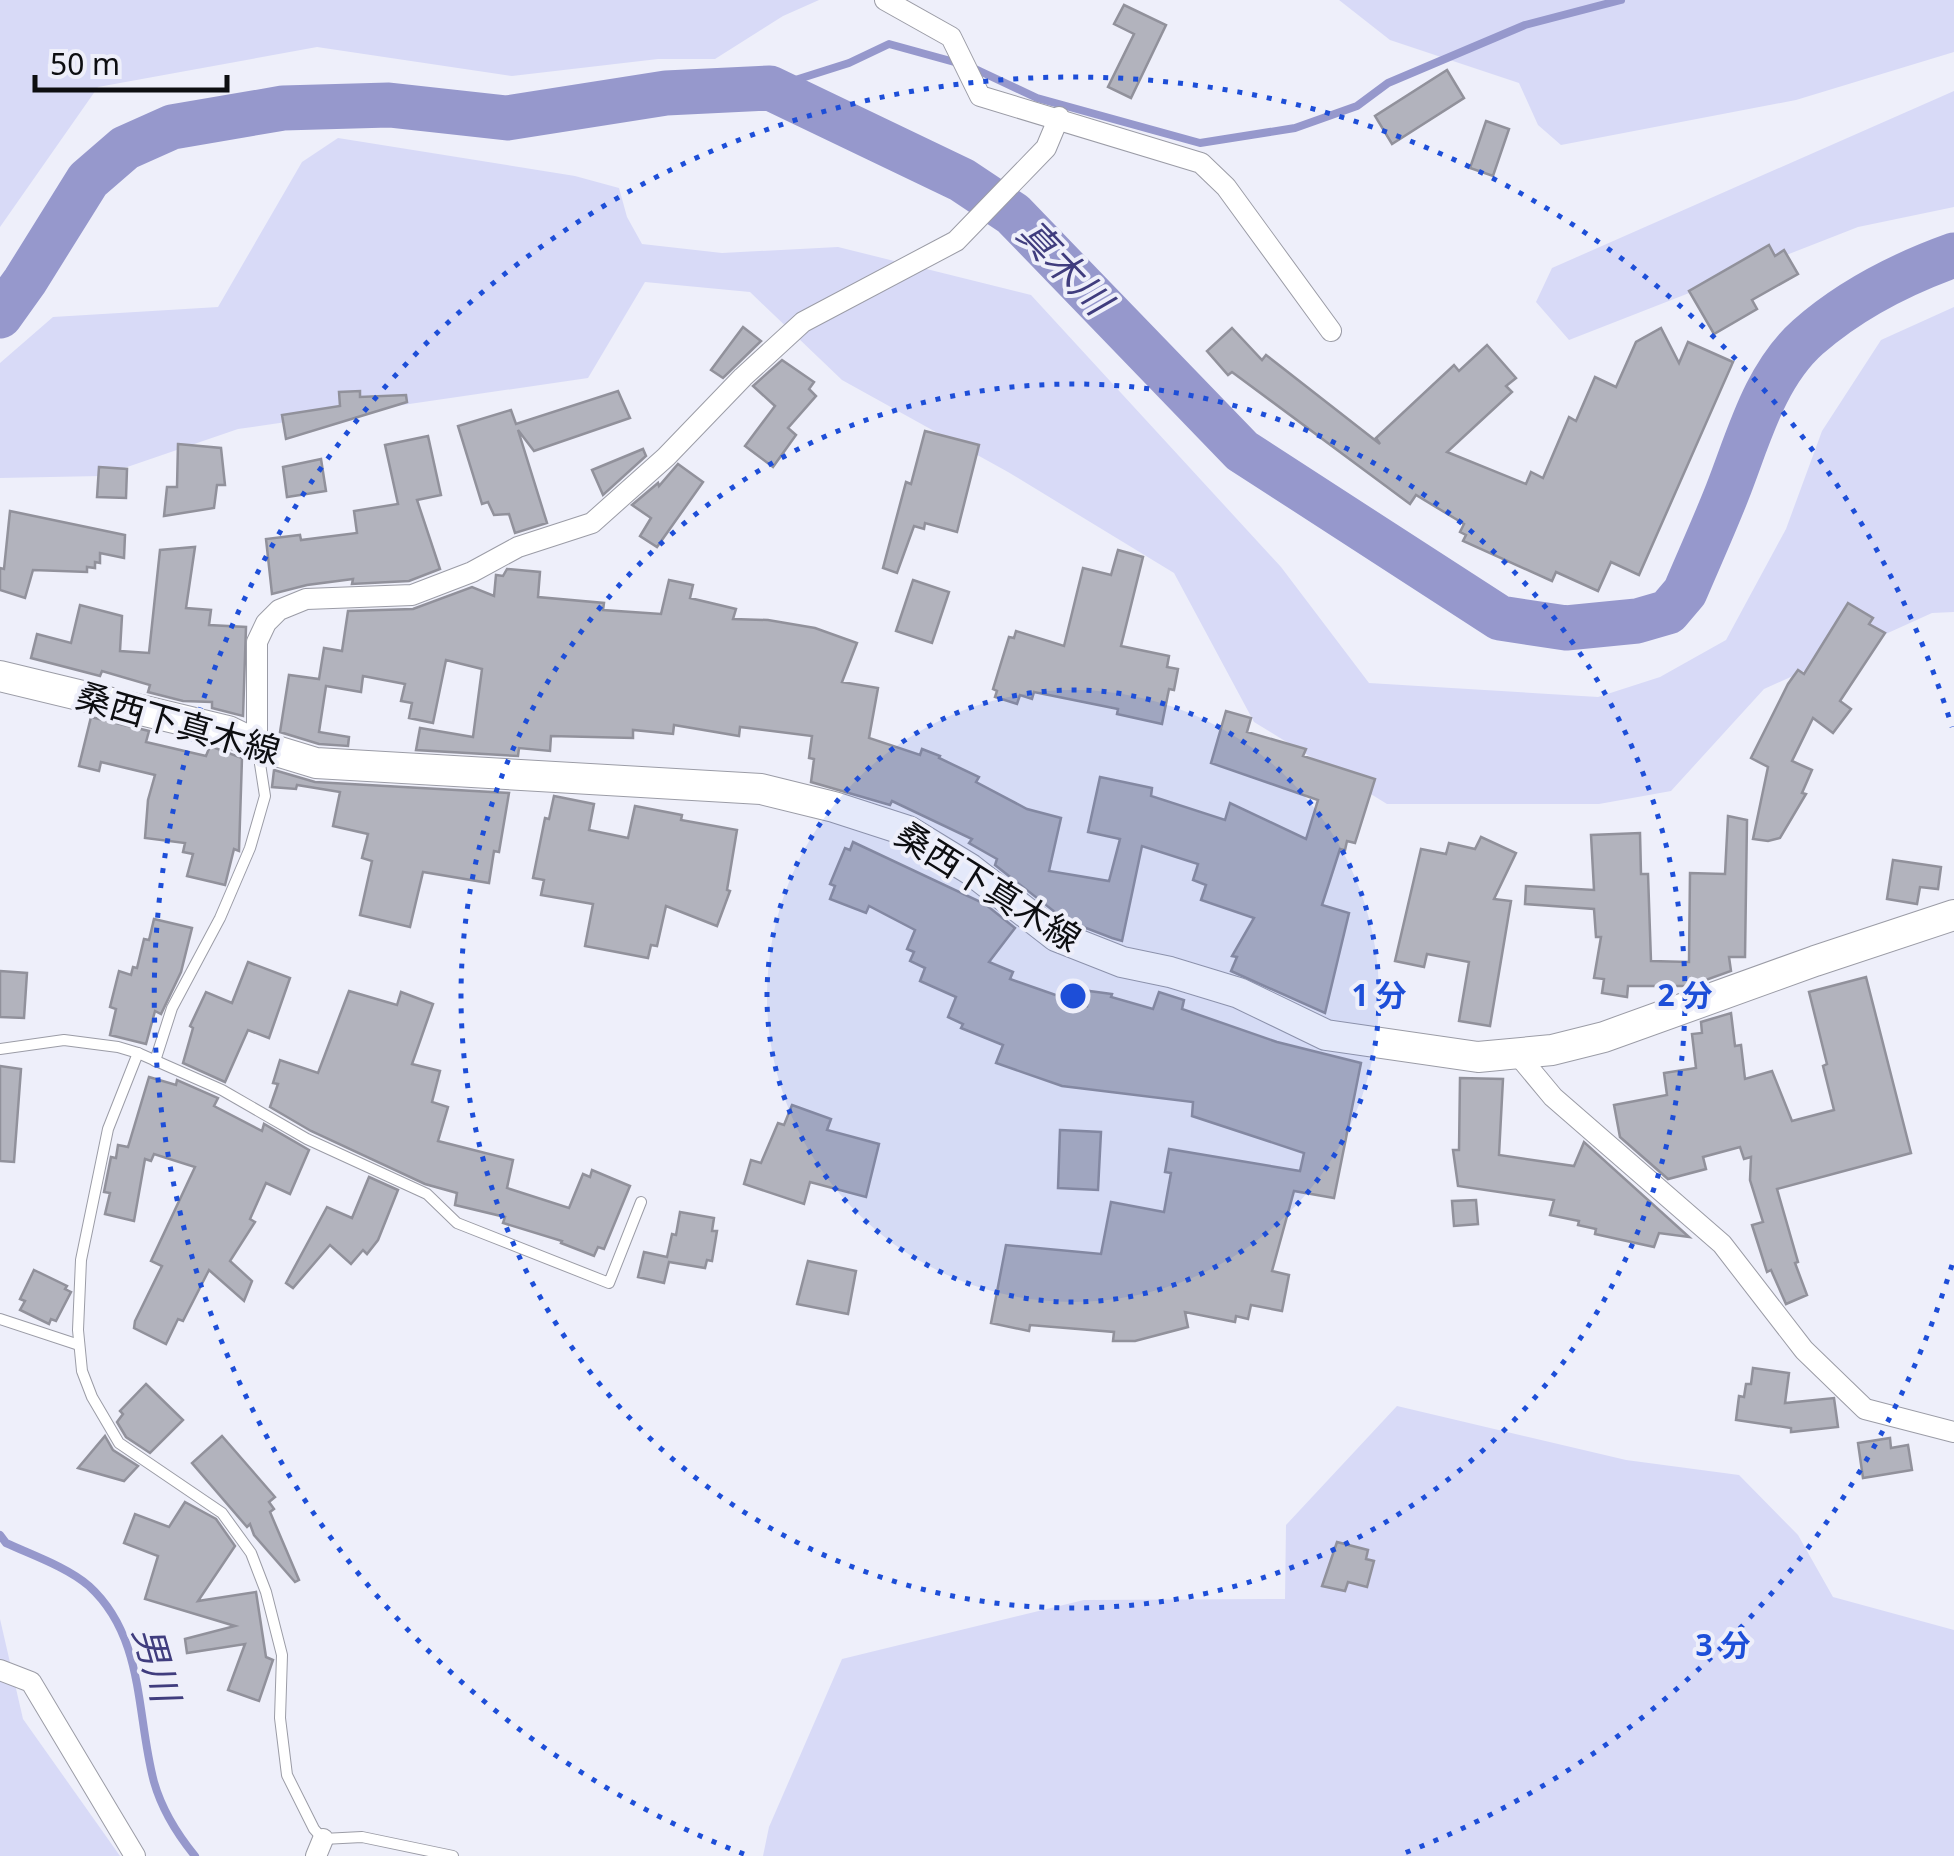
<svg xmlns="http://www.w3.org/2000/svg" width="1954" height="1856" viewBox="0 0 1954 1856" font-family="'Noto Sans','Noto Sans JP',sans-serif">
	<rect width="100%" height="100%" fill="#eeeffa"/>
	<g fill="#d8daf7">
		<polygon points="0,0 819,0 783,16 715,59 658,59 512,76 317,47 98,87 0,227"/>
		<polygon points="1339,0 1954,0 1954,52 1796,100 1561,145 1538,125 1519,83 1390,40"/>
		<polygon points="1954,91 1954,207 1858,227 1569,340 1536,302 1552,268"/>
		<polygon points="338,138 575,176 619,188 627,217 642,244 722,253 838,247 1031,295 1281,567 1369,683 1598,697 1660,677 1726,640 1786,529 1822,431 1881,340 1954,307 1954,612 1932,613 1764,689 1671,791 1599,804 1387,804 1254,722 1174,573 1008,472 842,380 750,292 645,282 588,378 238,429 101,476 0,478 0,363 53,317 218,307 302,162"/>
		<polygon points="1397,1406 1626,1460 1739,1475 1798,1535 1833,1597 1954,1630 1954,1856 763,1856 769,1827 842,1659 1084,1600 1285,1599 1286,1525"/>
		<polygon points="0,1619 23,1719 120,1856 0,1856"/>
	</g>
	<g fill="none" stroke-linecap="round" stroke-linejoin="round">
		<g stroke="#9698cc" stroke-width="8">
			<polyline points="971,67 1037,98 1200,143 1295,128 1357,106 1388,83 1525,25 1621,0"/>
			<polyline points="770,88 849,63 889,44 958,63"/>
			<path d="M 0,1535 L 6,1543 C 32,1555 67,1567 89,1586 C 145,1637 136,1715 154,1782 C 162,1810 177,1834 195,1856"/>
		</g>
		<path stroke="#9698cc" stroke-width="45" d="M 0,316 L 25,281 L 88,180 L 125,148 L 172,127 L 283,108 L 389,105 L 507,118 L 666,93 L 770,88 L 962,180 L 1013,214 L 1242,451 L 1500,618 L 1566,628 L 1637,621 L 1668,612 L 1685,592 C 1699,559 1714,526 1727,493 C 1748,440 1764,376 1808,337 C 1850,300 1901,274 1954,255"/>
	</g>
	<g fill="#b2b3bd" stroke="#91919b" stroke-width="2.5">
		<polygon points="1124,5 1166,25 1131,98 1108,87 1134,34 1114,24"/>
		<polygon points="1447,70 1464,98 1392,144 1375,116"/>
		<polygon points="1486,121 1509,129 1493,176 1470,168"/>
		<polygon points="1769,245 1775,256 1784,250 1798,274 1752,300 1757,309 1714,334 1689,291"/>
		<polygon points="743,327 761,341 723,378 711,370"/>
		<polygon points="1232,328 1262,360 1266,355 1380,444 1376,438 1454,365 1459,371 1487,345 1516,378 1506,386 1512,392 1447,452 1526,484 1531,472 1543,478 1569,417 1576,421 1595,377 1616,387 1636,342 1661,328 1679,363 1688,342 1733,362 1639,575 1611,562 1598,591 1556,572 1552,581 1463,541 1466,535 1460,532 1464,524 1416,495 1410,504 1232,372 1228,375 1207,351"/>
		<polygon points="782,360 814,382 809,389 816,396 788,428 796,435 773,467 745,446 775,406 753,386"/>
		<polygon points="360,391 360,397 406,395 407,402 286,439 282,415 340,406 339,392"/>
		<polygon points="618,391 630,418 534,451 518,430 547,523 515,533 509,514 494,515 488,502 482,504 458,426 511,410 516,424"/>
		<polygon points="925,431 979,445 957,532 925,523 924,529 914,526 897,573 883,568 906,482 911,484"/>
		<polygon points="428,436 441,495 417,500 440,569 409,581 352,584 353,579 307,585 272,594 266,539 300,535 301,540 357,533 354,511 398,504 385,445"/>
		<polygon points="178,444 221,448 225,485 217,485 214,508 164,516 167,487 177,487"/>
		<polygon points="643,449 646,456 603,495 592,470"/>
		<polygon points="321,459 326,491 287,497 283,467"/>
		<polygon points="678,464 703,482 657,547 640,536 651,518 632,505 658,483 659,486"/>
		<polygon points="99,467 127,469 126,498 97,497"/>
		<polygon points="10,511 125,535 124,558 100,553 100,563 95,562 95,568 87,567 87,572 33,570 25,598 0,590 0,568 4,569"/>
		<polygon points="195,547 186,608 211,610 209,625 246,627 243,716 212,708 212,702 183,701 148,692 150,685 102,671 100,676 31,658 37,634 71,643 80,605 122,616 120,651 149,653 160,550"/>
		<polygon points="1118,550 1143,557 1121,646 1169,656 1167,667 1178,669 1174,690 1169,689 1162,724 1117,714 1118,709 1034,692 1032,699 1020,695 1017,704 995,697 997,691 993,689 1009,637 1014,638 1016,631 1064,646 1083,568 1111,575"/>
		<polygon points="507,569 540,572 538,597 604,603 603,610 661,614 669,580 693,585 690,598 736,609 733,619 768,620 815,628 857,643 842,682 878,688 869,738 920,755 922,749 940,756 939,758 979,777 976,782 1027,809 1061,818 1049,871 1109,881 1120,839 1088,832 1100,777 1152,788 1151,796 1225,820 1230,803 1306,839 1318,800 1211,763 1226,711 1251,718 1247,732 1306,749 1303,756 1375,779 1355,843 1347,841 1345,850 1340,849 1322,905 1349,913 1325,1013 1231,971 1237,957 1232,956 1254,918 1201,900 1206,885 1193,880 1198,864 1142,846 1122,941 1112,938 1065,920 995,865 997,859 969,843 972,839 892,801 890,805 811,782 814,759 809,758 812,736 740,727 739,736 674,725 673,734 633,730 633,738 551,736 550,751 519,748 518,756 416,750 420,728 473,737 482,669 446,660 433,723 409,718 412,703 401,701 405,684 363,676 361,692 326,686 319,732 349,737 348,746 319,744 280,732 289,675 319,679 324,648 342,651 348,611 413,609 472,587 494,596 496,575 503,576"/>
		<polygon points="913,580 949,592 932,643 896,631"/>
		<polygon points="1848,603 1873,618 1869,624 1885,633 1840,701 1851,709 1833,733 1813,718 1792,761 1812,770 1802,793 1806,794 1780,838 1768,841 1753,839 1768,767 1751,758 1788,684 1798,670 1804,674"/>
		<polygon points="91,717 149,731 146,742 206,756 210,746 242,758 239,851 234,849 225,885 187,876 193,854 183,852 185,843 145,838 148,800 155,775 101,762 99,771 79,766"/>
		<polygon points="274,770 315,782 509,793 499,852 494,851 489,883 423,872 410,927 360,915 372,861 362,858 368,834 333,826 340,792 297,785 296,789 272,787"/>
		<polygon points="554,796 594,804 589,830 628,838 635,806 682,815 681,820 737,830 727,890 730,891 717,926 666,906 657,946 651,945 648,958 585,946 593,904 541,895 544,880 533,878 545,818 549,819"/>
		<polygon points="1728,816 1747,820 1745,957 1729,957 1731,971 1689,986 1628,986 1627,997 1602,993 1604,979 1594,978 1601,937 1596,937 1594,909 1525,904 1526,886 1594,890 1591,835 1640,833 1641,874 1648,874 1651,961 1689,962 1690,873 1725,874"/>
		<polygon points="1481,837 1516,853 1494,899 1511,901 1490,1026 1459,1021 1469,962 1427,954 1424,967 1395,961 1421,849 1446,854 1449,843 1475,849"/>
		<polygon points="853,842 985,904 1015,928 989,962 1013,972 1010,979 1087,1006 1089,991 1112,994 1111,997 1153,1009 1159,992 1184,1000 1182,1009 1277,1042 1361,1063 1334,1198 1294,1191 1272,1271 1289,1275 1282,1311 1251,1305 1248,1319 1236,1316 1235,1322 1185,1312 1188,1327 1135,1341 1113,1341 1114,1332 1030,1325 1029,1331 991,1323 1006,1245 1101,1254 1111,1202 1164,1212 1171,1173 1165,1172 1169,1149 1300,1171 1304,1153 1192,1116 1193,1102 1062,1086 996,1063 1003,1045 961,1028 963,1024 948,1017 956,997 920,981 925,968 910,961 914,952 907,949 915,930 869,906 866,913 830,899 835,886 830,884 845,848 850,850"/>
		<polygon points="1893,860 1941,867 1938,889 1920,887 1917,904 1887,899"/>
		<polygon points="154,919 192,928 181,972 161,1014 155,1011 146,1044 110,1035 116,1009 110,1007 119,971 131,975 133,967 137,968 144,939 149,940"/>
		<polygon points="248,962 290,978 269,1038 248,1030 225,1082 183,1063 193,1028 190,1026 206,992 232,1003"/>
		<polygon points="0,971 27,973 24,1018 0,1017"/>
		<polygon points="1866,977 1911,1153 1777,1189 1798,1262 1795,1263 1807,1295 1786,1304 1771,1270 1767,1272 1752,1225 1763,1222 1750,1180 1751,1157 1744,1159 1740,1147 1703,1157 1706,1169 1668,1179 1620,1137 1614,1105 1667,1095 1664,1073 1696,1068 1692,1034 1702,1033 1701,1022 1731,1013 1735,1046 1741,1045 1745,1079 1772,1071 1792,1121 1834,1110 1823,1066 1827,1064 1809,992"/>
		<polygon points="349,991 397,1005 401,992 433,1004 412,1064 440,1071 432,1102 448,1107 438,1141 513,1160 507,1188 569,1208 583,1174 590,1177 592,1170 630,1186 604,1249 598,1247 594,1256 561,1243 562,1241 503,1223 505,1217 455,1205 457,1193 425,1184 311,1131 270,1107 278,1084 273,1083 280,1060 318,1073"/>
		<polygon points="0,1066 21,1069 14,1162 0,1161"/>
		<polygon points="149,1077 176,1085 177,1080 218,1098 214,1106 262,1131 264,1124 309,1150 290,1194 266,1183 250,1219 255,1222 230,1261 252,1281 244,1301 209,1270 183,1321 178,1319 166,1344 134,1328 135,1321 162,1266 151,1261 195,1167 154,1154 151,1161 145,1159 134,1221 105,1214 110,1193 104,1192 111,1157 116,1158 118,1145 128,1147"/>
		<polygon points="1460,1078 1503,1079 1499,1155 1574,1166 1584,1142 1689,1237 1659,1233 1654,1247 1595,1234 1596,1229 1578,1225 1579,1221 1550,1215 1554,1200 1458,1186 1453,1150 1459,1150"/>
		<polygon points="792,1105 831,1119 827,1130 879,1144 866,1197 810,1182 804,1204 744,1184 751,1160 761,1163 778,1123 784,1125"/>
		<polygon points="1060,1130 1101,1132 1098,1190 1058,1188"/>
		<polygon points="369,1177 398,1190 378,1240 367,1254 363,1250 351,1264 330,1245 293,1288 286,1283 327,1207 352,1218"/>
		<polygon points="1476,1200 1478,1224 1454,1226 1452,1201"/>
		<polygon points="680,1212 714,1218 712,1231 717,1231 712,1261 707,1260 705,1268 669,1262 664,1283 638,1277 644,1252 667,1257 672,1234 676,1235"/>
		<polygon points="808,1261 856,1271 848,1314 797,1304"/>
		<polygon points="34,1270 67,1286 65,1289 71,1292 56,1321 51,1319 49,1324 20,1310 25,1301 20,1299"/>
		<polygon points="1753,1368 1789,1373 1785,1403 1834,1398 1838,1427 1791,1432 1791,1428 1736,1420 1739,1396 1744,1397 1746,1384 1751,1384"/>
		<polygon points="146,1384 183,1420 150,1453 126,1437 117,1422 123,1414 120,1411"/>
		<polygon points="105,1436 113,1450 138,1466 124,1481 78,1468"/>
		<polygon points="222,1436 275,1497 269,1502 274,1509 270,1512 299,1580 295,1582 254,1535 250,1524 247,1527 192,1463"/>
		<polygon points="1890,1438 1891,1448 1908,1445 1912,1470 1863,1478 1858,1443"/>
		<polygon points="185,1502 216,1519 235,1546 198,1601 256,1592 266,1657 273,1660 259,1701 228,1690 245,1644 187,1653 185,1639 235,1626 145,1599 158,1556 124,1543 135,1514 169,1527"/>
		<polygon points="1337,1542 1368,1550 1366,1559 1374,1561 1367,1587 1348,1582 1345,1591 1322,1586"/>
	</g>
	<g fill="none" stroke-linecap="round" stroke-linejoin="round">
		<defs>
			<g id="service">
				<polyline points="0,1049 64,1040 118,1047 138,1053 222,1090 307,1139 427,1194 457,1223 609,1283 641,1202"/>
				<polyline points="138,1053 108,1129 81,1260 78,1330 82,1371 92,1397 119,1443 222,1513 251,1553 266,1592 282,1655 280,1718 287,1775 314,1829 323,1839 362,1837 453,1856"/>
				<polyline points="155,1061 172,1008 220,918 250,848 265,796 258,751"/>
				<polyline points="0,1319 79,1345"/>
			</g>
			<g id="minor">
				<polyline points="885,0 951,37 980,96 1201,163 1226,187 1331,331"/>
				<polyline points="257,745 257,642 266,623 279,610 306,599 412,595 472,572 518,547 592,523 666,457 743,377 803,322 956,241 1046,148 1059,117"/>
				<polyline points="1518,1055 1553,1097 1722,1244 1804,1350 1865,1409 1954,1432"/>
				<polyline points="0,1670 31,1682 135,1856"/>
				<polyline points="316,1856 323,1839"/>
			</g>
			<polyline id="secondary" points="0,676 228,731 257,745 316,763 761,789 834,807 908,831 970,869 1056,936 1122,962 1170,972 1239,993 1326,1035 1478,1057 1552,1050 1604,1037 1815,961 1954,915"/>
		</defs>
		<use href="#service" stroke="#9b9ca6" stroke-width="12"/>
		<use href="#minor" stroke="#9b9ca6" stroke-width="22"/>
		<use href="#secondary" stroke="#9b9ca6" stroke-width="32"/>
		<use href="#service" stroke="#fff" stroke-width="10"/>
		<use href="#minor" stroke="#fff" stroke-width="20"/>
		<use href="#secondary" stroke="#fff" stroke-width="30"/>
	</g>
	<circle cx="1073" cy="996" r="306" fill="#1d4ed8" fill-opacity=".12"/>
	<g fill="none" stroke="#1d4ed8" stroke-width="5" stroke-dasharray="5 10">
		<circle cx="1073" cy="996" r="306"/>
		<circle cx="1073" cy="996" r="612"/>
		<path d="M1952 1265A919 919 0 0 1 1402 1854M744 1854A919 919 0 1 1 1952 727"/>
	</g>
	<g text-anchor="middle" stroke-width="8" stroke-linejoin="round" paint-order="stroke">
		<g font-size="35" fill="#0d0e11" stroke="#eeeffa">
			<text transform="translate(178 724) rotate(16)" y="12">桑西下真木線</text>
			<text transform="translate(988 887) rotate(32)" y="12">桑西下真木線</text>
		</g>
		<g font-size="38" font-style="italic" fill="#403d7e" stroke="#eeeffa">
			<text transform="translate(1064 267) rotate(46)" y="13">真木川</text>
			<text transform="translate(156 1664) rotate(74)" y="13">男川</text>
		</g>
	</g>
	<circle cx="1073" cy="996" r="15" fill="#1d4ed8" stroke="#eeeffa" stroke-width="5"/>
	<g font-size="30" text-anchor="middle" font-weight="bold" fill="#1d4ed8" stroke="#eeeffa" stroke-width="8" stroke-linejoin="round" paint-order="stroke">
		<text x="1379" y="1006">1 分</text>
		<text x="1685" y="1006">2 分</text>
		<text x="1723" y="1656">3 分</text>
	</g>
	<path d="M35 75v15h192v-15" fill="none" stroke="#0d0e11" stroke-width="5"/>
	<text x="50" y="75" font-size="30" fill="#0d0e11" stroke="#eeeffa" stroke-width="8" paint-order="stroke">50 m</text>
</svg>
